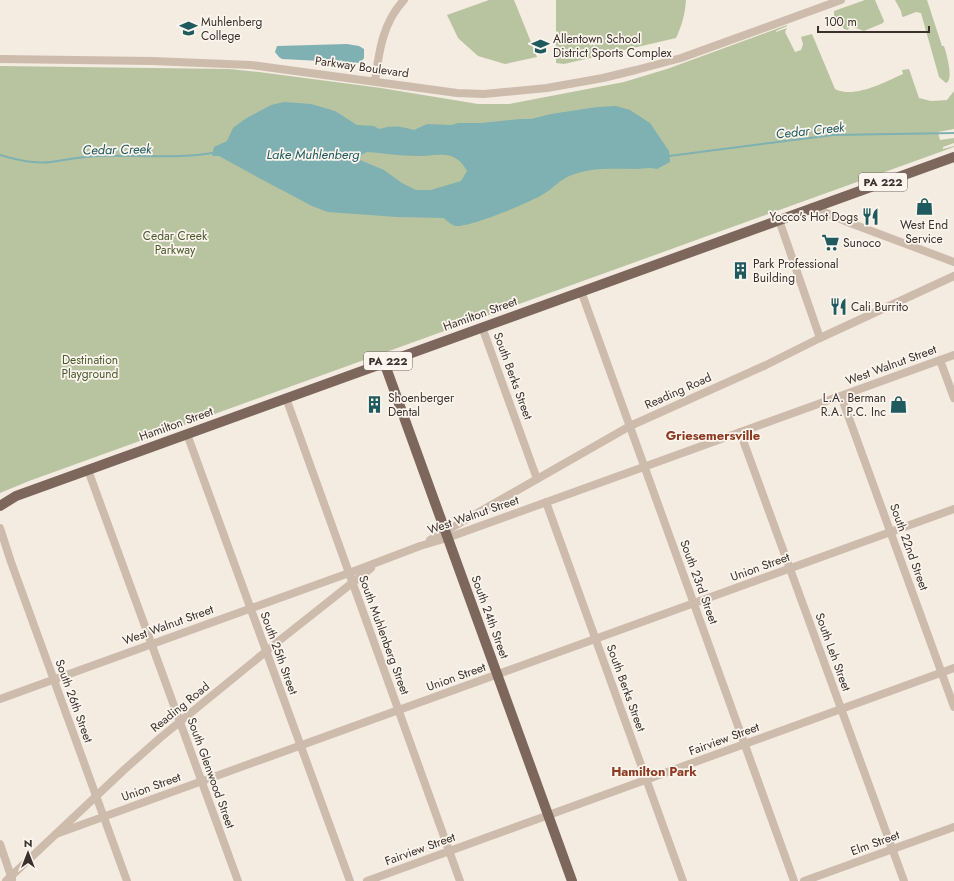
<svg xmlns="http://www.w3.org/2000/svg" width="954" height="881" viewBox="0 0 954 881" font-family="Jost,sans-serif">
	<rect width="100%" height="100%" fill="#f4ebe1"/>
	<g fill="#b8c4a0">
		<polygon points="489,0 514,0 537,57 505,64 478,56 458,38 447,15"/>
		<path d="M 556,0 L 686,0 C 685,14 682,25 676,38 L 564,64 L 556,63 Z"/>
		<polygon points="865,0 875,0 884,21 883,23 864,31 850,26 848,30 844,29 838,19 834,19 834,11"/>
		<path d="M 895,0 L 927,0 L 942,46 L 944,46 C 947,55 954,81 946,83 L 939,77 L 921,13 L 916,12 L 903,17 L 902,16 L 901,11 Z"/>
		<path d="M 787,25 L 787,26 L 776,31 L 776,32 L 787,28 L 785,32 L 795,52 L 801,50 L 803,44 L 801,37 L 812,34 L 835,89 C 854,99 885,82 903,74 L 902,70 L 909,69 L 919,98 L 931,101 L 947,100 L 954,91 L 954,129 L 938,132 L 940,140 L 954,138 L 954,143 L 943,147 L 943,149 L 954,146 L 954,147 L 29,481 L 0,493 L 0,66 L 229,69 L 259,72 L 381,88 L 478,104 L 509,104 L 624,82 L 667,69 Z"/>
	</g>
	<g fill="#7fb0b2" fill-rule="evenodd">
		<polygon points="347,44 359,46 364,49 364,58 360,63 282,59 279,57 275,52 277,46"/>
		<path d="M 284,102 L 311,104 L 335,111 L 357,125 L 374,126 L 379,129 C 392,125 401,126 414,130 L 427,124 L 451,125 L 458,123 L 481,123 L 520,119 L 531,119 L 551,114 L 597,107 L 616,106 L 630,110 L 650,123 L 669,151 L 670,162 L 657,169 C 649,167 643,169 636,169 C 614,169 593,167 572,175 C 560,179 553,189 542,195 C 528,203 471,227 456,226 C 451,225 447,221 444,218 L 397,217 L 328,212 L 312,206 L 259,178 L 219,156 L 212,156 L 214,147 L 227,141 L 233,128 L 245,119 L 271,105 ZM 367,152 C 383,153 400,156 417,156 C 429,156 440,153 451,156 C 459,159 463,164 467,171 L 461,181 L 431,190 L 416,190 L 402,183 L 384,170 L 360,160 L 361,155 Z"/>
	</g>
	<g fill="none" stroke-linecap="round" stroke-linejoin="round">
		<g stroke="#7fb0b2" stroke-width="2">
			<path d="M 0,155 C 16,160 34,164 51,162 C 67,160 83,156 99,156 C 137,155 175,159 212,153"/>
			<polyline points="669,156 833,135 954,133"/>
		</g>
		<g stroke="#cdbbac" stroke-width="8">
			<polyline points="0,59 152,61 251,65 457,93 484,94 547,88 603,78 636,70 681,58 841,0"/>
			<path d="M 375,81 C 379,51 383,22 404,0"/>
			<polyline points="812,207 850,223 954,262"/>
			<polyline points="779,220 820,338"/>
			<polyline points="581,291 794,881"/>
			<polyline points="482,327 537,479"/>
			<polyline points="940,360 954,398"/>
			<polyline points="841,396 954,707"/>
			<polyline points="286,398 460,881"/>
			<polyline points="740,432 904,881"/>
			<polyline points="187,434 350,881"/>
			<polyline points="88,470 238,881"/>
			<polyline points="546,502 683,881"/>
			<polyline points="0,528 11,562 127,881"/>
			<polyline points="430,540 630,426 766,365 820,338 954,276"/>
			<polyline points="0,699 349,573 420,546 447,538 954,355"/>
			<polyline points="56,834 954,509"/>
			<polyline points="0,844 12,879"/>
			<polyline points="6,881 125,769 160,738 280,640 371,568"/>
			<polyline points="367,881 954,668"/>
			<polyline points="804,881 954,827"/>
		</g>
		<g stroke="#7d675c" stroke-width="10">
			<polyline points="384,362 572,881"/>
			<polyline points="0,506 16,496 88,470 954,157"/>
		</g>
	</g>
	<defs>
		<symbol id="university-bare" viewBox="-9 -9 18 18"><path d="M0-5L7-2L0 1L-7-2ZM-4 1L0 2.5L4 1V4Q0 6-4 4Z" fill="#1f5a5e" stroke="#fbf5ee" stroke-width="2.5" paint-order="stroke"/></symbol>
		<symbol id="school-bare" viewBox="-9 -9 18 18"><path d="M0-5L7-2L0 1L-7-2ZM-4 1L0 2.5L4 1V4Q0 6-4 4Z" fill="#1f5a5e" stroke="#fbf5ee" stroke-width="2.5" paint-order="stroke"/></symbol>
		<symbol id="shop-bare" viewBox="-9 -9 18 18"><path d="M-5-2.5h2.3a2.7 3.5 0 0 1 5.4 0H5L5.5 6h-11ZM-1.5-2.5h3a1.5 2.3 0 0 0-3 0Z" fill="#1f5a5e" stroke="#fbf5ee" stroke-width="2.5" paint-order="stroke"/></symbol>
		<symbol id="restaurant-bare" viewBox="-9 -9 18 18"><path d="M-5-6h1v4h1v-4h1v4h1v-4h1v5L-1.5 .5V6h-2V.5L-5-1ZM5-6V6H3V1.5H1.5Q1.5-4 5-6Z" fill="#1f5a5e" stroke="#fbf5ee" stroke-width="2.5" paint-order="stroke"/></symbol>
		<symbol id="supermarket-bare" viewBox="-9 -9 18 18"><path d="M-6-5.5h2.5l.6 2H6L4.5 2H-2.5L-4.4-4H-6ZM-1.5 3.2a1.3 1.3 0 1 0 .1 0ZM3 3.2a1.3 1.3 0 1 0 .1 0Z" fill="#1f5a5e" stroke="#fbf5ee" stroke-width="2.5" paint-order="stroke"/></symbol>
		<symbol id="building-bare" viewBox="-9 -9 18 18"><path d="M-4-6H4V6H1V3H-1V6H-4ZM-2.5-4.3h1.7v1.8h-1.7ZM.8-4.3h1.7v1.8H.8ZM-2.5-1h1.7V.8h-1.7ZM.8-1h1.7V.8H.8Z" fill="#1f5a5e" stroke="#fbf5ee" stroke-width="2.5" paint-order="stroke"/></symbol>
	</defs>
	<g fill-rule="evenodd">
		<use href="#university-bare" x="176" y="16" width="25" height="25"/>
		<use href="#school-bare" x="528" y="34" width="25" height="25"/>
		<use href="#shop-bare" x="912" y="194" width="25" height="25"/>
		<use href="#restaurant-bare" x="858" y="204" width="25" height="25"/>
		<use href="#supermarket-bare" x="818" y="230" width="25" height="25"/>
		<use href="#building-bare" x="728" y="258" width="25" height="25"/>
		<use href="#restaurant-bare" x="826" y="294" width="25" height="25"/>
		<use href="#building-bare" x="362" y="392" width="25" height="25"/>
		<use href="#shop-bare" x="886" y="392" width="25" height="25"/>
	</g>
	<g text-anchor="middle" stroke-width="3.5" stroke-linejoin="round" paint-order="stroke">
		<g fill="#fbf5ee" stroke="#756b66" stroke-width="1">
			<rect x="859" y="173" width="48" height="18" rx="3"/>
			<rect x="364" y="352" width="48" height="18" rx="3"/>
		</g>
		<g font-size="11" font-weight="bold" fill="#3b302b">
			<text x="883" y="186">PA 222</text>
			<text x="388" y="365">PA 222</text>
		</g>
		<g font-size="12" fill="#3b302b" stroke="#fbf5ee" text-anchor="start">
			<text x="201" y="26">Muhlenberg<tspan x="201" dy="14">College</tspan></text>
			<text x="553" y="43">Allentown School<tspan x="553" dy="14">District Sports Complex</tspan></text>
			<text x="858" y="221" text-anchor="end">Yocco's Hot Dogs</text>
			<text x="924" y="229" text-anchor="middle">West End<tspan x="924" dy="14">Service</tspan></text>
			<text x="843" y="247">Sunoco</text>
			<text x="753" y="268">Park Professional<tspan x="753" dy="14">Building</tspan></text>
			<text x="851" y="311">Cali Burrito</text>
			<text x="388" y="402">Shoenberger<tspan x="388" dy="14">Dental</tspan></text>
			<text x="886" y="402" text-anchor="end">L.A. Berman<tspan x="886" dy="14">R.A. P.C. Inc</tspan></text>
		</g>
		<g font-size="12" fill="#3b302b" stroke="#fbf5ee">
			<text transform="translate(362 67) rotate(8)" y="4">Parkway Boulevard</text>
			<text transform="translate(480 314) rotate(-20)" y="4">Hamilton Street</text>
			<text transform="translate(891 365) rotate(-20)" y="4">West Walnut Street</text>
			<text transform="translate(513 376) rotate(70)" y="4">South Berks Street</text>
			<text transform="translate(678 391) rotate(-24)" y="4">Reading Road</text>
			<text transform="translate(176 424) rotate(-20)" y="4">Hamilton Street</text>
			<text transform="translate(473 515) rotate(-19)" y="4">West Walnut Street</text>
			<text transform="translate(909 547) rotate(70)" y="4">South 22nd Street</text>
			<text transform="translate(760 567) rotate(-20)" y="4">Union Street</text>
			<text transform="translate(699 582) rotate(70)" y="4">South 23rd Street</text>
			<text transform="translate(490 617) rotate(70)" y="4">South 24th Street</text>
			<text transform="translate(168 625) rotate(-20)" y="4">West Walnut Street</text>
			<text transform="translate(384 635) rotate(70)" y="4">South Muhlenberg Street</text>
			<text transform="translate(833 652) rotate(70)" y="4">South Leh Street</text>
			<text transform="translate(279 653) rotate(70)" y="4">South 25th Street</text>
			<text transform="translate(456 677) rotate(-20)" y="4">Union Street</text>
			<text transform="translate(626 688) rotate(70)" y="4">South Berks Street</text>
			<text transform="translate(74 701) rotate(70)" y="4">South 26th Street</text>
			<text transform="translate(180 707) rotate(-39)" y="4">Reading Road</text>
			<text transform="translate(724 739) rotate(-20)" y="4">Fairview Street</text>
			<text transform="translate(211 773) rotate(70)" y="4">South Glenwood Street</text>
			<text transform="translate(151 787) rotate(-20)" y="4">Union Street</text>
			<text transform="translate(875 843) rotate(-20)" y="4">Elm Street</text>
			<text transform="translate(420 849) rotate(-20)" y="4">Fairview Street</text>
		</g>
		<g font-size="12" fill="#4a5a2e" stroke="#fbf5ee">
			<text x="175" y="240">Cedar Creek<tspan x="175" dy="14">Parkway</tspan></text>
			<text x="90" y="364">Destination<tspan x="90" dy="14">Playground</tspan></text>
		</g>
		<g font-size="13" font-style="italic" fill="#1f5a5e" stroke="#fbf5ee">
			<text transform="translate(810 130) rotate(-6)" y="5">Cedar Creek</text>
			<text transform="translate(117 149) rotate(-1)" y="5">Cedar Creek</text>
			<text x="313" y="159">Lake Muhlenberg</text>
		</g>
		<g font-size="13" font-weight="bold" fill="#8c3b22" stroke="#fbf5ee">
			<text x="713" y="440">Griesemersville</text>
			<text x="654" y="776">Hamilton Park</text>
		</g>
	</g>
	<g transform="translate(28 853)" stroke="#fbf5ee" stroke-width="3" paint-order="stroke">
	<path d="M0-3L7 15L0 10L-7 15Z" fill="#3b302b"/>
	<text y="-6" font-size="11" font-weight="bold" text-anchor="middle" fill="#3b302b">N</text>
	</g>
	<path d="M818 26v6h111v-6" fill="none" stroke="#3b302b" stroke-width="2"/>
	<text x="824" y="26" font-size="12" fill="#3b302b" stroke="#fbf5ee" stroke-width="3" paint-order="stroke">100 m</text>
</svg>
